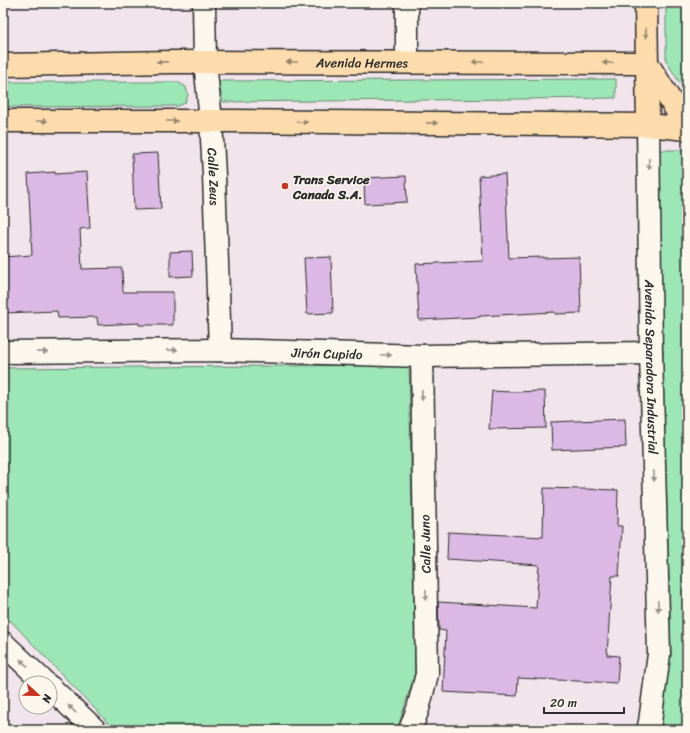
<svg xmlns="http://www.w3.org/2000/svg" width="690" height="733" viewBox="0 0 690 733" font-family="Sriracha,sans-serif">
	<rect width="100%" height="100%" fill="#f1e4ea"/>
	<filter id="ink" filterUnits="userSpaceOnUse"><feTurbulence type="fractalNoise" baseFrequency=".025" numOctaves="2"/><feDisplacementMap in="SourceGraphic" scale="8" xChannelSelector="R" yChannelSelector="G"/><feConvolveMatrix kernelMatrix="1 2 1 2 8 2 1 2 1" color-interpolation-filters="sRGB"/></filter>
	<g filter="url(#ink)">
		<g fill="#9de6b6" stroke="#648870">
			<polygon points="666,3 687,3 687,94 666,61"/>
			<polygon points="616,79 616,98 223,102 218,81"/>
			<polygon points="3,82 178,82 186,87 188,95 185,103 178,106 3,107"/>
			<polygon points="657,150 687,150 687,730 654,730 671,653"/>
			<polygon points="409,365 415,673 397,730 115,730 3,613 3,368"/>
		</g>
		<g fill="#dbb9e4" stroke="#2b2b2b">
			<polygon points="158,153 161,209 134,210 132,154"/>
			<polygon points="55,172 55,174 87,172 90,228 80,229 82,269 122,268 123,292 173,292 173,325 139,325 139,323 98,325 97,317 58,318 57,311 3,313 3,257 32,255 28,174"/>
			<polygon points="505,174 509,258 543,257 543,258 579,257 581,313 555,314 555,312 480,316 480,317 419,320 416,264 483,261 479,176"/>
			<polygon points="406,176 407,202 365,204 364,178"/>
			<polygon points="192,251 193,276 170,277 170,252"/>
			<polygon points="331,257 333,313 307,314 304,258"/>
			<polygon points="492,391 510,392 545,391 546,428 489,429"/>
			<polygon points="625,419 626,447 552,450 551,422"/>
			<polygon points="544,488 618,490 617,526 622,526 619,576 612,576 607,655 619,656 617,683 518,678 517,696 443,692 446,631 439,630 438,602 536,608 539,565 447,559 448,532 543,537"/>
		</g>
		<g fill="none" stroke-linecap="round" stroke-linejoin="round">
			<defs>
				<g id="minor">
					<path id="s1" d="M 204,3 L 205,62 L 211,121 L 214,175 L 220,350"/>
					<polyline points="407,3 407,62"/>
					<path id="s2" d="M 648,125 L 651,353 L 659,654 L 650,722 L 648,730"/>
					<path id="s3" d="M 3,352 L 220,350 L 422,356 L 651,353"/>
					<polyline points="3,643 45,683"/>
					<polyline points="50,687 95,730"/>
					<polyline points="410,730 418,709 427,674 422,356"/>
				</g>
				<g id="major">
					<polyline points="646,3 648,125"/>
					<polyline points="647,63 687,127"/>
					<path id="s4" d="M 3,65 L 173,62 L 647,63"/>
					<polyline points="3,121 235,121 648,125 687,129"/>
				</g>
			</defs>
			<use href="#minor" stroke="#2b2b2b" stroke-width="25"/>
			<use href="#major" stroke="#2b2b2b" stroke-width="25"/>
			<use href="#minor" stroke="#fbf7ec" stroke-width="22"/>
			<use href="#major" stroke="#fcdcac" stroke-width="22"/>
		</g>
		<defs><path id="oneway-solid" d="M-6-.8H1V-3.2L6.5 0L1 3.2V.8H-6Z"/></defs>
		<g fill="#94846c">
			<use href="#oneway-solid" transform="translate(646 33) rotate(89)"/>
			<use href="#oneway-solid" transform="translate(162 62) rotate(179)"/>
			<use href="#oneway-solid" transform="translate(292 62) rotate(-180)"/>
			<use href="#oneway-solid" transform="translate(478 62) rotate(-180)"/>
			<use href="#oneway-solid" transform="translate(608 63) rotate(-180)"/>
			<use href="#oneway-solid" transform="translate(42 121)"/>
			<use href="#oneway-solid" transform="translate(172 121)"/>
			<use href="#oneway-solid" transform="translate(302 122) rotate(1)"/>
			<use href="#oneway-solid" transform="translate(432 123) rotate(1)"/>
		</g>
		<g fill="#93918c">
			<use href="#oneway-solid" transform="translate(649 164) rotate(89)"/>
			<use href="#oneway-solid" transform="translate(172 350) rotate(-1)"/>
			<use href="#oneway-solid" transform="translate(42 352) rotate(-1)"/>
			<use href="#oneway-solid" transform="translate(386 355) rotate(2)"/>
			<use href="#oneway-solid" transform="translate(422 395) rotate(89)"/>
			<use href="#oneway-solid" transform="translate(654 476) rotate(88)"/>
			<use href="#oneway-solid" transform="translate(426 595) rotate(89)"/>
			<use href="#oneway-solid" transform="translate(658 606) rotate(88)"/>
			<use href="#oneway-solid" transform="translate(24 663) rotate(-136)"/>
			<use href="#oneway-solid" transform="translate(72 709) rotate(-136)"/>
		</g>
	</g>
	<circle fill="#c8321e" stroke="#fbf7ec" stroke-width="1.5" cx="285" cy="186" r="4"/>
	<g text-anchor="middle" stroke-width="3" stroke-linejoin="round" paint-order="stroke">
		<g font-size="13" fill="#2b2b2b" stroke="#fbf7ec">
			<text dy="5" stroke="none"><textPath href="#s4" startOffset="359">Avenida Hermes</textPath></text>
			<text dy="5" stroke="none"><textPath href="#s1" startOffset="174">Calle Zeus</textPath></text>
			<text dy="5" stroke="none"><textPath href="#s3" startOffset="324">Jirón Cupido</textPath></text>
			<text dy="5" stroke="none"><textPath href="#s2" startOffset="242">Avenida Separadora Industrial</textPath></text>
			<text transform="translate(425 544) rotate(-91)" y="5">Calle Juno</text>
		</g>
		<g font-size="13" font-weight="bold" fill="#2b2b2b" stroke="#fbf7ec" text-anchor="start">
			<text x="293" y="184">Trans Service<tspan x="293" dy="15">Canada S.A.</tspan></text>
		</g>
	</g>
	<rect width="690" height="733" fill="none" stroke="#fbf7ec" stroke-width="16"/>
	<rect x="8" y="8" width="674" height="717" fill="none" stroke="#2b2b2b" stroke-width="1.5" filter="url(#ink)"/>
	<g transform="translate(38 695) rotate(112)"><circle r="19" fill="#fbf7ec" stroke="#a8a59f"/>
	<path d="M0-3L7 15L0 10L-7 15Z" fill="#c8321e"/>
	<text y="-6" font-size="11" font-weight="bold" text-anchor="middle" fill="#2b2b2b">N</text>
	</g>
	<path d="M544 707v6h80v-6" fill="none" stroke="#2b2b2b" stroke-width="2"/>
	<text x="550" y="707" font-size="12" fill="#2b2b2b" stroke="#fbf7ec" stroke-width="3" paint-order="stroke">20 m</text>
</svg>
